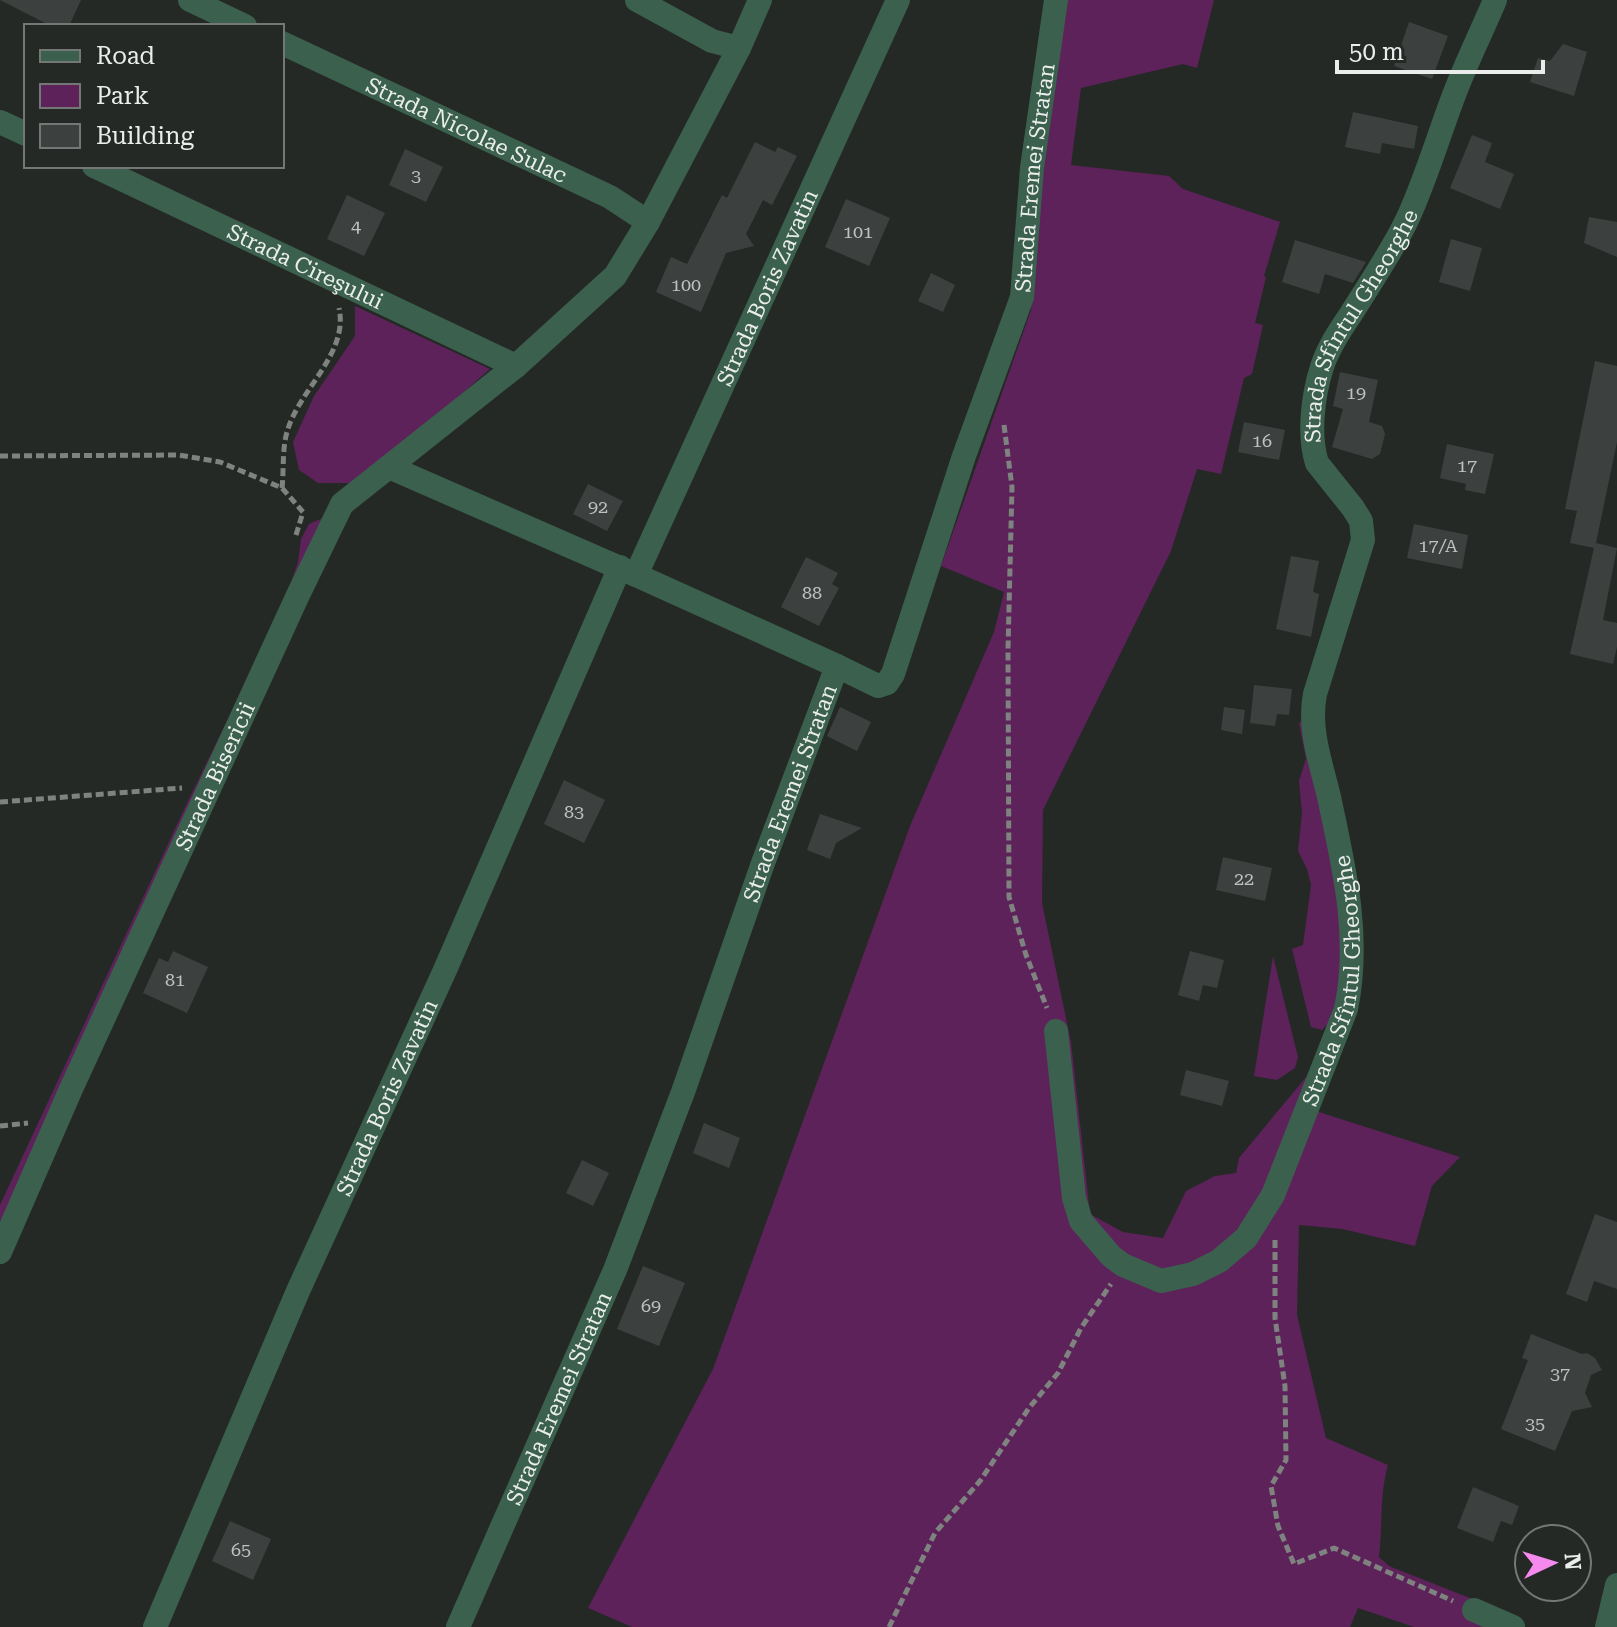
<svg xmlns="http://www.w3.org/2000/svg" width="1617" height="1627" viewBox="0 0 1617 1627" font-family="'Roboto Serif',serif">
	<rect width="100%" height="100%" fill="#242926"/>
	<g fill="#5c2259">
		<path d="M 1065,0 L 1214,0 L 1197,68 L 1183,64 L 1081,88 L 1071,165 L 1169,176 L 1183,189 L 1280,222 L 1264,276 L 1266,277 L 1255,323 L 1263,325 L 1252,374 L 1244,378 L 1221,474 L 1197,469 L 1171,551 L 1043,810 L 1042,903 L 1071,1042 L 1090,1214 L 1123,1232 L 1163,1238 L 1186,1191 L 1215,1176 L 1236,1173 L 1239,1158 L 1307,1076 L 1302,1104 L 1322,1113 L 1460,1157 L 1432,1186 L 1415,1246 L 1342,1229 L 1299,1225 L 1297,1315 L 1326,1438 L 1388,1465 C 1379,1497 1383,1524 1379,1557 L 1389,1566 L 1490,1606 L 1484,1627 L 1414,1627 L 1358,1608 L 1350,1627 L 632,1627 L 588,1608 L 713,1369 L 910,826 L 994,632 L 1004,592 L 941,566 L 1031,310 L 1042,162 Z"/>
		<polygon points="355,306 490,369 423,428 350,483 318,483 299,470 293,442 314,396 355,336"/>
		<polygon points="330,515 0,1235 0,1205 188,801 283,606 298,562 301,539 309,524"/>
		<polygon points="1304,719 1347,934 1336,1015 1322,1030 1311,1027 1292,949 1303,945 1311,885 1307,869 1298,851 1302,813 1299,781 1306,759 1299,723"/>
		<polygon points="1273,956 1298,1057 1295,1068 1277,1080 1254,1076"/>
	</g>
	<g fill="#3c413f">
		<polygon points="0,0 81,0 69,26 51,26"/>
		<polygon points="1409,22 1448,36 1432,79 1394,66"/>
		<polygon points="1563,44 1587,52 1574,96 1530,82 1538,58 1550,61"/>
		<polygon points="1353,112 1418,126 1414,149 1382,143 1380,154 1345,147"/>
		<polygon points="1472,135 1492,143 1485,162 1514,174 1500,209 1450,188"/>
		<polygon points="755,142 775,152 778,147 797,156 772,205 763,200 746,234 754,246 726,253 701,312 656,292 671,257 687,264 722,195 727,198"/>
		<polygon points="405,149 443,167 426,202 389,185"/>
		<polygon points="347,195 385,213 364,256 327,239"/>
		<polygon points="846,199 890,218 869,266 825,247"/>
		<polygon points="1589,217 1617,222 1617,257 1584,243"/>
		<polygon points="1451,239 1482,248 1470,291 1439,282"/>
		<polygon points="1295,240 1366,262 1353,283 1325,274 1319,294 1282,282"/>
		<polygon points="931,273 955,285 943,312 918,301"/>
		<polygon points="1595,361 1617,366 1617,442 1596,543 1617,548 1603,620 1617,623 1617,647 1613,664 1570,654 1594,548 1570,543 1577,511 1565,509"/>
		<polygon points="1340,372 1378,380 1369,422 1382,426 1385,434 1380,454 1372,459 1332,447 1343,409 1333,406"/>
		<polygon points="1244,422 1285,430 1279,460 1238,452"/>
		<polygon points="1447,444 1494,454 1485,494 1465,490 1466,484 1440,478"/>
		<polygon points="588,484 623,501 607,531 573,514"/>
		<polygon points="1414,524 1468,535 1462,569 1407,558"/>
		<polygon points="1291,556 1319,561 1313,592 1319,594 1311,637 1276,629"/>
		<polygon points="806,557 838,573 832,584 839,588 819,626 781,607"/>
		<polygon points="1254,685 1292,689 1289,715 1277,714 1275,726 1250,723"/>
		<polygon points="840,707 871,722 857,751 827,736"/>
		<polygon points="1224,707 1245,710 1242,734 1221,730"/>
		<polygon points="564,780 605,800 584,843 544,824"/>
		<polygon points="820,814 862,828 836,843 830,859 807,850"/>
		<polygon points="1223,857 1272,868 1265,901 1216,890"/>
		<polygon points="173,951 208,967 187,1013 143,993 159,958 168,962"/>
		<polygon points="1190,951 1224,960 1217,988 1203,985 1199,1001 1178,995"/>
		<polygon points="1186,1070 1229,1081 1222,1106 1180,1095"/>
		<polygon points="704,1123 740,1138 729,1168 693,1153"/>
		<polygon points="582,1160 609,1173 593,1206 566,1193"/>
		<polygon points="1595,1214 1617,1222 1617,1289 1594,1281 1587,1302 1566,1294"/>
		<polygon points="643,1266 685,1283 659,1346 617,1329"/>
		<polygon points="1531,1334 1582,1354 1587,1353 1595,1358 1602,1370 1591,1375 1585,1393 1592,1407 1572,1411 1555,1451 1501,1429 1528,1360 1522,1358"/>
		<polygon points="1473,1487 1519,1506 1512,1525 1501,1521 1493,1542 1457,1528"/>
		<polygon points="230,1521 271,1539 253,1580 212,1561"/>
	</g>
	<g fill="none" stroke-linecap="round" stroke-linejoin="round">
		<g stroke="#7f8380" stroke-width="5" stroke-dasharray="8 4" stroke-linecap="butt">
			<polyline points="1004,425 1012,487 1008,649 1009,897 1026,955 1047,1008"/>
			<polyline points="0,456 179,455 220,462 282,488 303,512"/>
			<path d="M 282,488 C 284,470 282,449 287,432 C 299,389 349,354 339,308"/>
			<polyline points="296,535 303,512"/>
			<polyline points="0,802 182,788"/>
			<polyline points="0,1126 28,1123"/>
			<polyline points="1275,1240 1275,1318 1285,1386 1286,1460 1271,1486 1278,1526 1294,1564 1334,1548 1453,1601"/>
			<polyline points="889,1627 935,1533 980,1481 1029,1408 1058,1373 1081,1328 1111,1284"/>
		</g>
		<g stroke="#3b604e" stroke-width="24">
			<polyline points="190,0 245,26"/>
			<polyline points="637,0 712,41 739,48"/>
			<path id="s1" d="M 282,43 L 610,197 L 648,222"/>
			<polyline points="0,122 26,134"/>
			<path id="s2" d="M 94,166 L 516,366"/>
			<polyline points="389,467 636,575 837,666"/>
			<path id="s3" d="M 636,575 L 898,0"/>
			<path id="s4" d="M 1056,1031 L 1074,1198 L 1081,1221 L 1111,1256 L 1123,1265 L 1161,1281 L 1193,1274 L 1219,1261 L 1246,1238 L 1273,1195 L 1346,1009 C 1361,937 1344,867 1329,797 C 1321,763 1308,729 1315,694 L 1363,540 L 1361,521 L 1353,508 L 1317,463 C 1308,435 1313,395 1322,367 C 1328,348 1340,330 1351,314 C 1370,283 1391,253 1407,220 C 1426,179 1438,137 1454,95 C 1466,63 1482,31 1495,0"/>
			<path id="s5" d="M 0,1252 L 71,1089 L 298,595 L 342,504 L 516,366 L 615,276 L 648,222 L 739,48 L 760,0"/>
			<polyline points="1474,1610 1513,1627"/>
			<path id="s6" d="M 155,1627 L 298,1291 L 445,970 L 620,567"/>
			<path id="s7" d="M 458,1627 L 615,1270 L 683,1092 L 763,863 L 837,666 L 878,686 L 887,683 L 893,674 L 964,456 L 1022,297 L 1032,168 L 1056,0"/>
			<polyline points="1607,1627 1617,1585"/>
		</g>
	</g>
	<g text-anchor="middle" stroke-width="6" stroke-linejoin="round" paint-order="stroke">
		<g font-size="18" fill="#bec2c0">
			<text x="416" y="182">3</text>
			<text x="356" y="232">4</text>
			<text x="858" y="238">101</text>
			<text x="686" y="291">100</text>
			<text x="1356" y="399">19</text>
			<text x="1262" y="447">16</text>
			<text x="1467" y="472">17</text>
			<text x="598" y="513">92</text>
			<text x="1438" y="552">17/A</text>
			<text x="812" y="599">88</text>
			<text x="574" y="818">83</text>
			<text x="1244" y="885">22</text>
			<text x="175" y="986">81</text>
			<text x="651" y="1312">69</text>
			<text x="1560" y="1380">37</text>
			<text x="1535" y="1430">35</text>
			<text x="241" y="1556">65</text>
		</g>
		<g font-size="22" fill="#eaedeb" stroke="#242926">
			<text dy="8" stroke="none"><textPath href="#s1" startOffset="204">Strada Nicolae Sulac</textPath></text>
			<text dy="8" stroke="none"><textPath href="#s7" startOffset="1618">Strada Eremei Stratan</textPath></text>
			<text dy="8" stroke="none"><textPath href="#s2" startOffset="234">Strada Cireşului</textPath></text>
			<text dy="8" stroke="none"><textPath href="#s3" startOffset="316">Strada Boris Zavatin</textPath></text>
			<text dy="8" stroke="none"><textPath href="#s4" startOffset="1364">Strada Sfîntul Gheorghe</textPath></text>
			<text dy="8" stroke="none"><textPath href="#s5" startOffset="522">Strada Bisericii</textPath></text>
			<text dy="8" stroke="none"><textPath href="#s7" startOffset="898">Strada Eremei Stratan</textPath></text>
			<text dy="8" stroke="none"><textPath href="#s4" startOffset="668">Strada Sfîntul Gheorghe</textPath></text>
			<text dy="8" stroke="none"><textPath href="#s6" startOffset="578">Strada Boris Zavatin</textPath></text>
			<text dy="8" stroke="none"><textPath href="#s7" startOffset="250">Strada Eremei Stratan</textPath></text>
		</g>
	</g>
	<rect x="24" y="24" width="260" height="144" fill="#242926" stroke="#737775" stroke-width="2"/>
	<rect x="40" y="50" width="40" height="12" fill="#3b604e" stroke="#737775" stroke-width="2"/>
	<text x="96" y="64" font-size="24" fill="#eaedeb">Road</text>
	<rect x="40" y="84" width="40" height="24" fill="#5c2259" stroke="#737775" stroke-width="2"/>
	<text x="96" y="104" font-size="24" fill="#eaedeb">Park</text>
	<rect x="40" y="124" width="40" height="24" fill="#3c413f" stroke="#737775" stroke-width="2"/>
	<text x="96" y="144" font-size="24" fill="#eaedeb">Building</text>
	<g transform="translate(1553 1563) rotate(86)"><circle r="38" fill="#242926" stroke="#737775" stroke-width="2"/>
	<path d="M0-6L14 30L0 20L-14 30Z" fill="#f689ed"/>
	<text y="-12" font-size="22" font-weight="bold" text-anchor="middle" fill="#eaedeb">N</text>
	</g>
	<path d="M1337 60v12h206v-12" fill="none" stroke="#eaedeb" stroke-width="4"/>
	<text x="1349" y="60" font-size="24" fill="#eaedeb" stroke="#242926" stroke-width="6" paint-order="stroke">50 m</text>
</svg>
